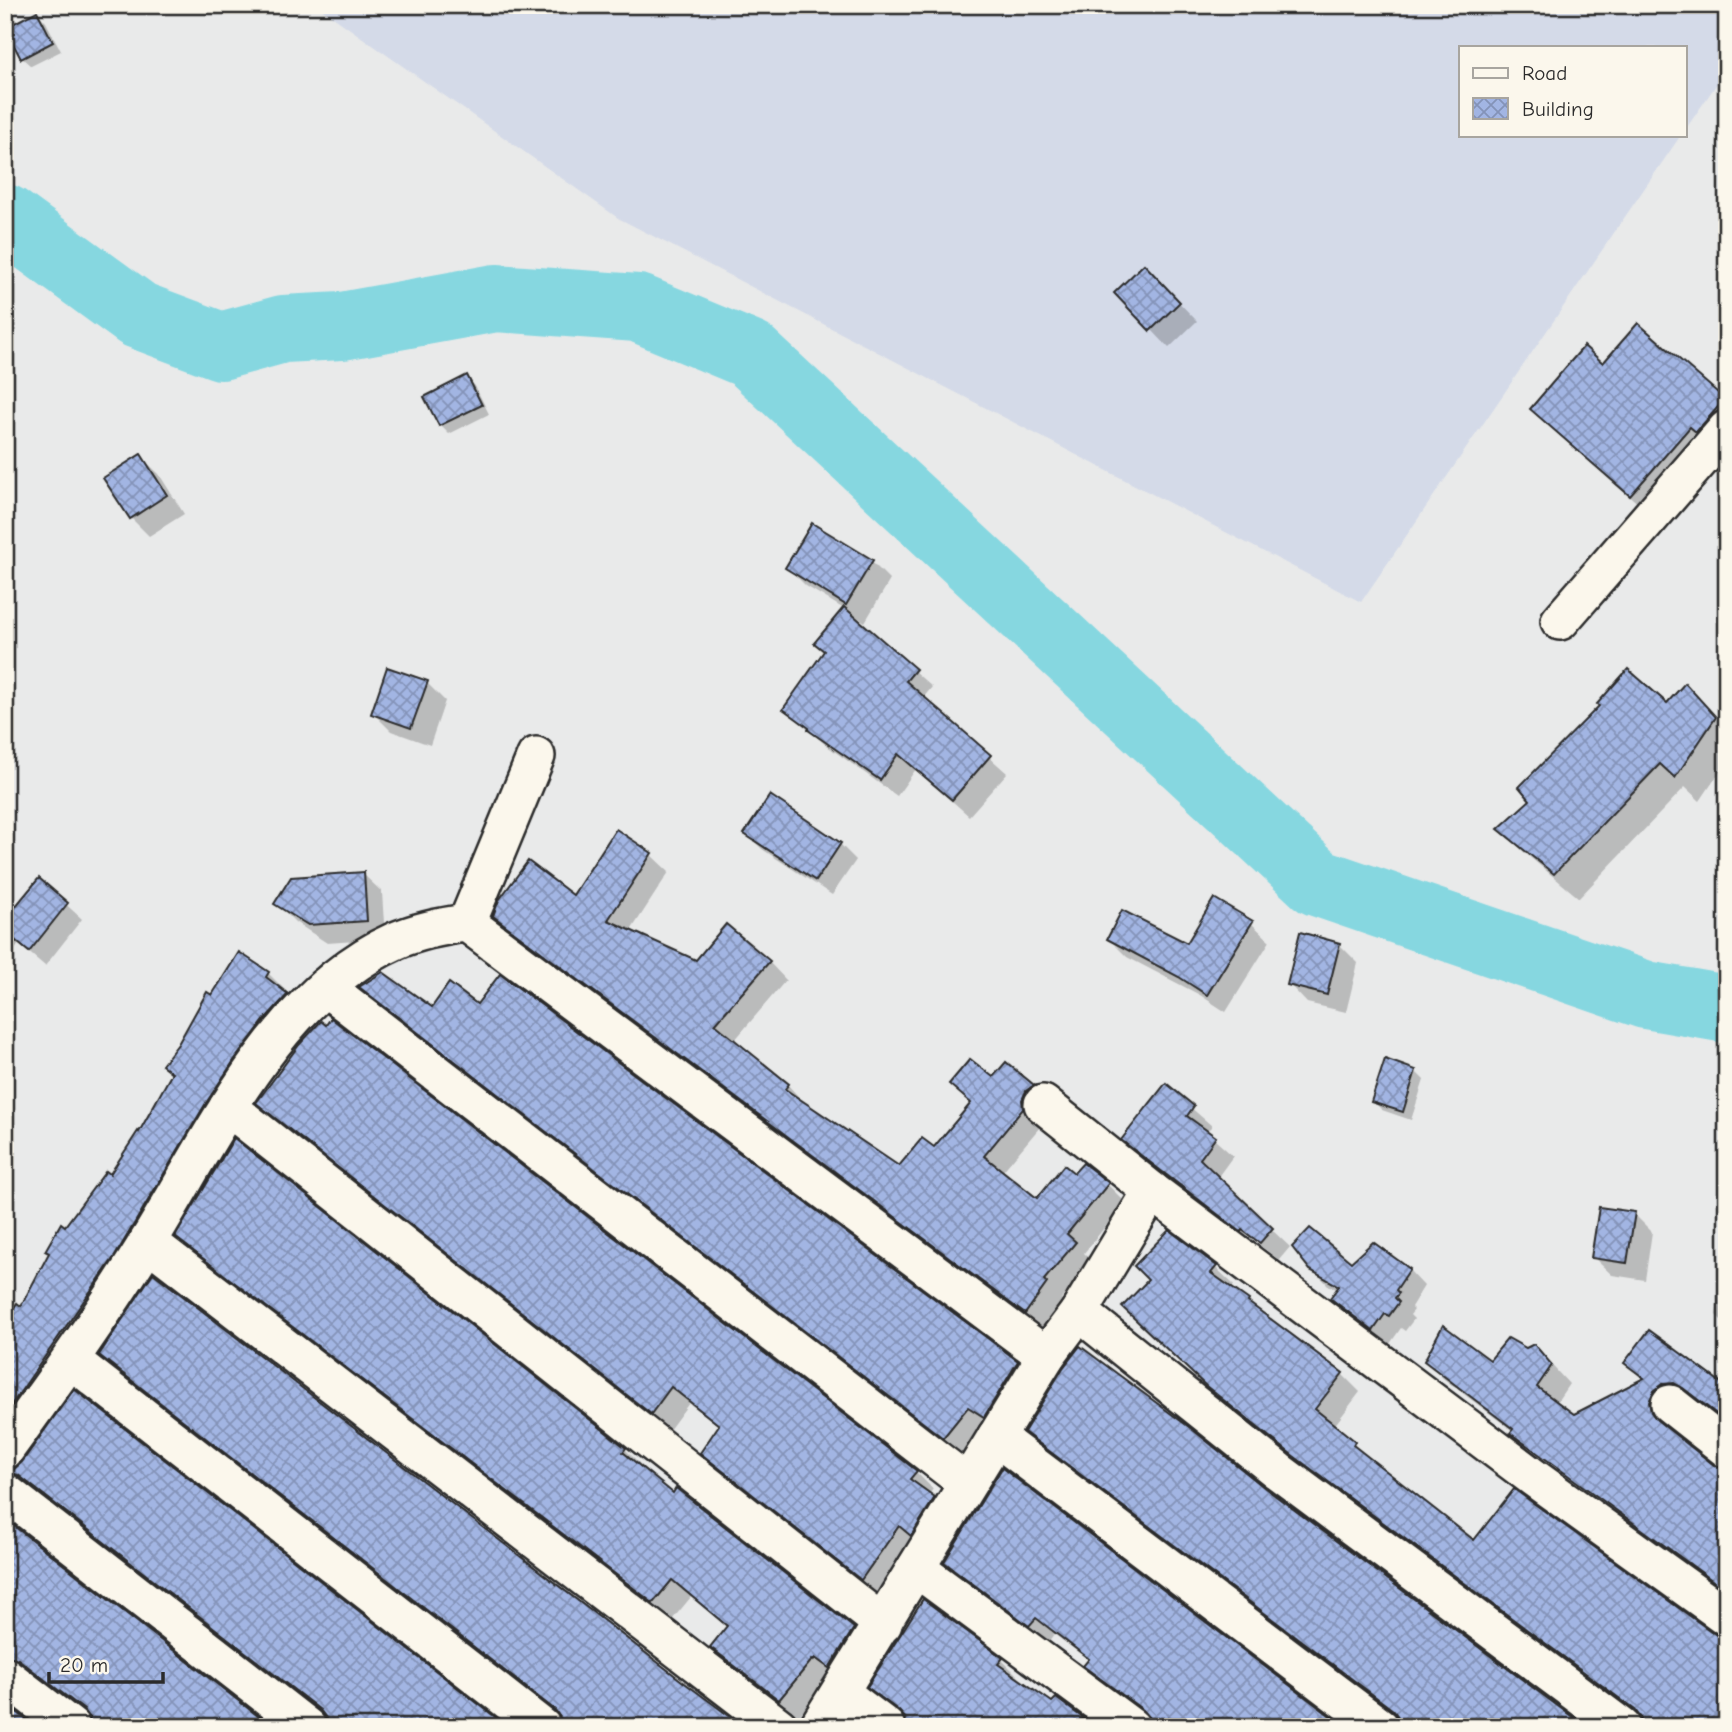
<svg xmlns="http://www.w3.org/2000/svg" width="1732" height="1732" viewBox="0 0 1732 1732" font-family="'Comic Neue',sans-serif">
	<defs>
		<pattern id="building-cross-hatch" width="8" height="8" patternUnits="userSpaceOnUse" patternTransform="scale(1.75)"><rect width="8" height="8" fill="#a2b5e3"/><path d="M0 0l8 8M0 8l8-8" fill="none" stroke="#8493b8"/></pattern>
	</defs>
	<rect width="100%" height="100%" fill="#e9eaea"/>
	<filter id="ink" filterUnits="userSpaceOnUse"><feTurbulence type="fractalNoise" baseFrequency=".0143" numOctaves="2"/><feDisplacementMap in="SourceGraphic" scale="14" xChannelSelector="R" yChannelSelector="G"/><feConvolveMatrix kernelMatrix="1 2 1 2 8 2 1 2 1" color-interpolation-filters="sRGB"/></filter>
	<g filter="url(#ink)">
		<polygon fill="#d4dae8" points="316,5 1727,5 1727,69 1685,130 1685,47 1461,47 1461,135 1681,135 1361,602 618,218"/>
		<g fill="#0003">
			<polygon points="37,13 46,22 61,51 31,66 22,58"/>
			<polygon points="1162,285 1197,321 1169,348 1151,329"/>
			<polygon points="1638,326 1727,403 1727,450 1656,519 1557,433 1533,409 1604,365"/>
			<polygon points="466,377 475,386 489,414 449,434 440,425"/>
			<polygon points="140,456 159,474 184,514 149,536 131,518"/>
			<polygon points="5,541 13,549 5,557"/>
			<polygon points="872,562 890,580 865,622 854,615 852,616 932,687 923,698 1007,773 969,816 916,769 897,796 827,746 785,709 826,652 844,609 806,586 787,567"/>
			<polygon points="427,683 445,701 430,745 391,731 373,713"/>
			<polygon points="1685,685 1727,729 1727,761 1700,801 1685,787 1579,898 1525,853 1500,829 1533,800 1667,705"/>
			<polygon points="771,797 840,844 856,860 832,895 762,849 746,833"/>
			<polygon points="616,831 651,855 669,872 630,932 696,962 769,962 786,980 734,1041 788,1085 805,1104 899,1168 934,1150 972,1104 951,1084 993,1080 1006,1064 1050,1104 1040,1119 1040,1127 1002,1172 1037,1200 1074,1176 1108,1185 1125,1202 1084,1253 1092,1261 1061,1299 1064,1302 1043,1330 513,934 495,916 574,897"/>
			<polygon points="363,874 382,892 385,939 327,943 295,922 277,904"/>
			<polygon points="39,880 82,919 45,966 19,944 5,964 5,900 12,913"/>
			<polygon points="1251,923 1270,941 1226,1012 1200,995 1127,957 1109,939 1187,946"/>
			<polygon points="1339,944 1358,963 1346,1012 1307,1003 1289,984"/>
			<polygon points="268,973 286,991 284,994 305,1014 5,1457 5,1325 22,1309 65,1228 110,1177 174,1074 213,997"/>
			<polygon points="362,987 432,1009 1017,1363 1035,1380 987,1423 961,1454 379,1004"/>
			<polygon points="1415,1071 1424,1080 1411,1120 1382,1110 1373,1101"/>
			<polygon points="1166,1086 1212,1126 1206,1132 1233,1156 1217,1178 1290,1247 1279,1260 1262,1247 1260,1249 1142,1158 1124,1140"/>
			<polygon points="259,1102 916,1472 933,1489 929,1495 951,1516 879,1596 720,1470 702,1453 720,1427 689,1403 669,1430 276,1120"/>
			<polygon points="1634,1214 1652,1232 1645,1280 1612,1275 1593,1257"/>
			<polygon points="1169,1232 1216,1268 1234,1285 1231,1289 1342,1374 1360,1392 1334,1426 1372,1461 1474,1543 1714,1636 1643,1719 1311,1472 1226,1404 1142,1325 1150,1280"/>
			<polygon points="178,1236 625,1449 643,1467 641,1470 843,1621 861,1639 798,1717 730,1665 712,1647 728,1628 691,1597 672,1620 196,1255"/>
			<polygon points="1352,1265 1409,1270 1424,1286 1411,1307 1414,1310 1410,1315 1414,1319 1405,1331 1401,1328 1389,1345 1348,1314 1332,1298 1338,1290 1328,1285 1312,1268"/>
			<polygon points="1723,1267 1727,1268 1727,1326 1716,1315"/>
			<polygon points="1534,1346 1569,1384 1556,1403 1574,1417 1643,1380 1626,1363 1727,1390 1727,1424 1702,1405 1693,1401 1667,1419 1668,1431 1714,1467 1727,1471 1727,1594 1530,1451 1512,1433 1513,1431 1444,1379 1426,1361 1491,1362"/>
			<polygon points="101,1355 740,1727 563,1719 119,1373"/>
			<polygon points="1026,1432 1264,1489 1401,1719 1044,1450"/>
			<polygon points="15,1470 505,1727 328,1719 38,1493 28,1489 5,1499 5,1472"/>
			<polygon points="5,1521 92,1719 37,1677 28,1673 5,1683"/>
			<polygon points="946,1562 1342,1727 1152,1719 1104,1683 1086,1666 1090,1661 1054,1634 1048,1642 964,1580"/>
			<polygon points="923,1602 1002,1660 1020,1678 1018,1680 1052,1704 907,1719 888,1704 870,1686"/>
		</g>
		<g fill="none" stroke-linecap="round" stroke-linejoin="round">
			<polyline stroke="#86d7e0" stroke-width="68" points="5,218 138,315 221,346 283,329 342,326 496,298 638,308 751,355 1317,882 1646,995 1727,1009"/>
		</g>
		<g fill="url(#building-cross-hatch)" stroke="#2b2b2b" stroke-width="2">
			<polygon points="37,11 53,42 21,59 5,28"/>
			<polygon points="1144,264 1180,302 1150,331 1114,293"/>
			<polygon points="1638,323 1725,399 1696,432 1690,427 1630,496 1530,409 1584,346 1603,363"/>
			<polygon points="467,375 482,405 439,426 424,397"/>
			<polygon points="141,454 167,495 130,519 103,478"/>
			<polygon points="812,523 873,560 846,605 785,568"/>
			<polygon points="844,607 916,669 906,681 991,755 952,800 898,754 880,780 808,730 809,728 783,709 824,651 814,643"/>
			<polygon points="387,667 428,681 411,728 371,714"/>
			<polygon points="1628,669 1667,703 1685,683 1716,717 1675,778 1660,764 1554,874 1498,829 1530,800 1519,787 1599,706 1597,704"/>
			<polygon points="770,795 841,843 816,881 744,834"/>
			<polygon points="616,829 652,853 608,920 696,960 726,924 770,961 715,1024 789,1084 785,1089 899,1166 922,1138 934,1147 971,1103 949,1084 970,1059 993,1077 1006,1062 1034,1085 1026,1091 1022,1100 1023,1109 984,1156 1037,1198 1064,1165 1074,1173 1083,1163 1109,1183 1067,1234 1076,1242 1044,1280 1047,1283 1025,1314 493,916 499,900 528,861 573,895"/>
			<polygon points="364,872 367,921 308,925 274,904 291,877"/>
			<polygon points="39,878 68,903 29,952 5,932 5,919"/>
			<polygon points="1214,898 1253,921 1207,995 1179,977 1107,939 1122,910 1187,943"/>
			<polygon points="1300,932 1340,943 1327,995 1287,985"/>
			<polygon points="239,952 269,972 266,977 288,994 266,1018 235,1059 206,1103 115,1256 5,1414 5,1321 17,1303 21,1306 49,1253 45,1251 61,1223 65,1226 106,1171 110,1174 138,1131 139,1132 172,1073 162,1065 178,1044 207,992 212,995"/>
			<polygon points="383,972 432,1007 449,983 477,1004 500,974 1018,1361 984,1417 968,1407 943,1438 359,987"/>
			<polygon points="331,1018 917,1471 910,1479 935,1497 911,1536 899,1526 861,1580 700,1453 719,1425 671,1387 651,1414 256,1103 299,1045 321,1021 326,1025"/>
			<polygon points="1385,1059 1416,1070 1403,1112 1371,1102"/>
			<polygon points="1166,1083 1194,1106 1187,1116 1216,1137 1200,1159 1273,1228 1260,1243 1242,1230 1241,1232 1121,1140"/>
			<polygon points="234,1138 626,1448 623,1452 673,1493 676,1488 854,1628 829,1668 815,1658 813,1661 812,1660 779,1700 710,1647 727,1626 672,1580 653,1603 175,1237"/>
			<polygon points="1599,1207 1635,1212 1627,1263 1591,1258"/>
			<polygon points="1310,1228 1351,1262 1373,1242 1410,1269 1396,1290 1399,1293 1395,1298 1399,1302 1389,1316 1385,1314 1373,1331 1330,1298 1339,1286 1310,1270 1292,1247"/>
			<polygon points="1169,1230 1217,1266 1211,1273 1249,1300 1248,1302 1343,1373 1315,1409 1355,1441 1353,1445 1474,1540 1514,1489 1715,1634 1727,1638 1727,1727 1643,1727 1641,1718 1635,1710 1291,1454 1206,1386 1122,1307 1148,1280 1134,1266"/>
			<polygon points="153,1273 682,1681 744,1727 563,1727 561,1719 555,1710 99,1355"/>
			<polygon points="1443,1325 1490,1360 1508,1338 1526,1348 1534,1344 1552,1365 1537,1387 1574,1414 1644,1378 1624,1363 1649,1330 1727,1387 1727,1422 1683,1388 1674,1383 1663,1384 1654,1391 1649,1402 1651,1412 1657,1420 1714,1465 1727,1470 1727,1591 1510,1433 1513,1429 1424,1361"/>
			<polygon points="1080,1346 1193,1430 1265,1488 1586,1727 1401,1727 1399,1718 1393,1710 1024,1432 1063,1368"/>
			<polygon points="74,1389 508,1727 327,1727 326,1718 320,1710 18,1475 5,1471 14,1469 22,1462"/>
			<polygon points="1002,1468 1345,1727 1152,1727 1150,1718 1143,1710 1083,1666 1089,1659 1036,1618 1029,1626 944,1562"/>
			<polygon points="5,1519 272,1727 92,1727 90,1718 84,1710 18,1659 5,1655"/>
			<polygon points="923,1599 1003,1658 998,1664 1052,1702 1056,1698 1095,1727 907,1727 905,1718 899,1711 867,1687"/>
			<polygon points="5,1703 36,1727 5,1727"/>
		</g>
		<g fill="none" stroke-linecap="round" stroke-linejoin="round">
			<defs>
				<g id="minor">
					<polyline points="1560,621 1727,429"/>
					<polyline points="467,923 536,756"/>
					<polyline points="325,987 967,1483"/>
					<polyline points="228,1107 883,1624"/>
					<polyline points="1152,1191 1534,1478 1727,1617"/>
					<polyline points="148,1242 779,1727"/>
					<polyline points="1079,1312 1278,1471 1622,1727"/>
					<polyline points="71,1360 542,1727"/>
					<polyline points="1670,1404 1727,1449"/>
					<polyline points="996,1437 1380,1727"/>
					<path d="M 5,1450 C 55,1381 105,1312 149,1240 C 213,1136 278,993 395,941 C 418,931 443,926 467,923 L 1046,1356"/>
					<polyline points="5,1492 307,1727"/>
					<polyline points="916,1568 1131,1727"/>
					<polyline points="5,1676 71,1727"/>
					<polyline points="841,1693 886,1727"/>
					<polyline points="818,1727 1046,1356 1079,1312 1152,1191 1043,1104"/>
				</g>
			</defs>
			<use href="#minor" stroke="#2b2b2b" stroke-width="42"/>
			<use href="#minor" stroke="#fbf7ec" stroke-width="37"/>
		</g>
	</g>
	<rect width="1732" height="1732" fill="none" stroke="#fbf7ec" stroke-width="28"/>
	<rect x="14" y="14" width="1704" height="1704" fill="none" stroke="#2b2b2b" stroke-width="2.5" filter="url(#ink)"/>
	<rect x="1459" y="46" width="228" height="91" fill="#fbf7ec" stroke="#a8a59f" stroke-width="2"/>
	<rect x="1473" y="68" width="35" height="10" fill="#fbf7ec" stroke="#a8a59f" stroke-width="2"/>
	<text x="1522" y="80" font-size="21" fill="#2b2b2b">Road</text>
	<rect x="1473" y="98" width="35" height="21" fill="url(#building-cross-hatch)" stroke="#a8a59f" stroke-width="2"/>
	<text x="1522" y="116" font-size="21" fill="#2b2b2b">Building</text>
	<path d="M49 1672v10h114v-10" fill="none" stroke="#2b2b2b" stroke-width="3.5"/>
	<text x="60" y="1672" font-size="21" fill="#2b2b2b" stroke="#fbf7ec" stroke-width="5" paint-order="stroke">20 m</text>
</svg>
